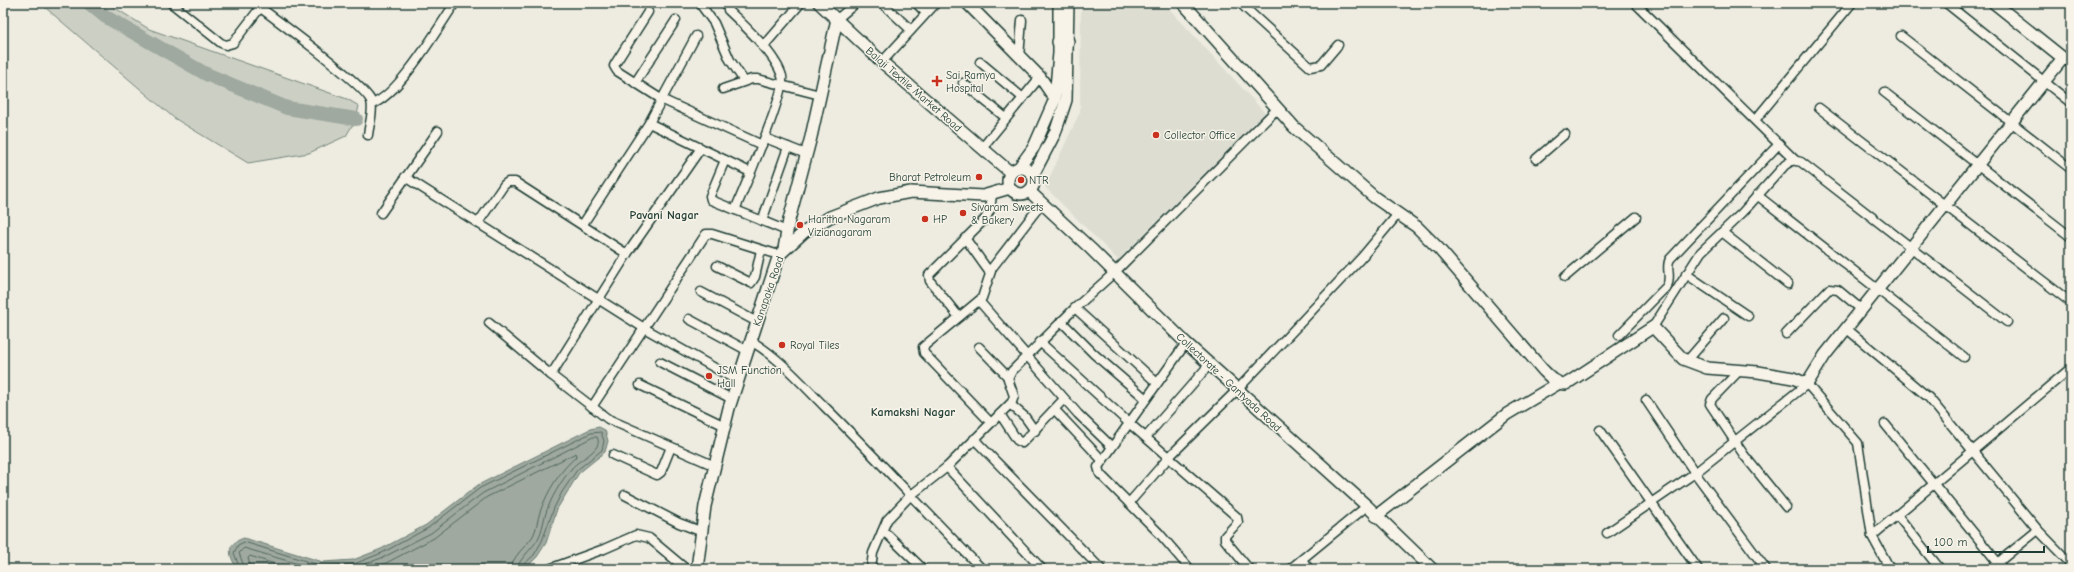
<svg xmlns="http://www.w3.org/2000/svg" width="2074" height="572" viewBox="0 0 2074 572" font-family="'Comic Neue',sans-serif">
	<rect width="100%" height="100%" fill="#eeece1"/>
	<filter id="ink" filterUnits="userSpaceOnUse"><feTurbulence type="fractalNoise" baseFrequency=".025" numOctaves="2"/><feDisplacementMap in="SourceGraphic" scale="8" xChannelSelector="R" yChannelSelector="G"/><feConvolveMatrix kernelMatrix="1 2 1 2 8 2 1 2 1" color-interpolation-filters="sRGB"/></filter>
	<g filter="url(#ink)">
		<polygon fill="#ddddd2" points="1081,3 1164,3 1265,113 1118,260 1045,187 1080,112"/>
		<polygon fill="#cccfc4" stroke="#76867c" points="40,3 107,3 149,29 347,99 359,106 356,119 346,136 309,153 248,163 174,118"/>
		<path fill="#9fa99f" stroke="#6c7e74" d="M 599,427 L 605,430 L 608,441 L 605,452 L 579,473 L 557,509 L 546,543 L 537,557 L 525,569 L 237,569 C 229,555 225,544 244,538 L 323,562 L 353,560 L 381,549 L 426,525 L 478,485 L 590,429 Z"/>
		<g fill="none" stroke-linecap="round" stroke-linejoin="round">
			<g stroke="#52685f" stroke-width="1">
				<polyline points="240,569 234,553 238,545 244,542 322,566 354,564 382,553 428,528 480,488 591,433 601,432 604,441 602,450 577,470 562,492 554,508 542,541 534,555 523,565 522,569"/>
				<polyline points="245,569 239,553 244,548 315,569"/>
				<polyline points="251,569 248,558 250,556 290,569"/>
				<path d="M 352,569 L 384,557 L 431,533 L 483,493 L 593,437 L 597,437 C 604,450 579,459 572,468 C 561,481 550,499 545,516 C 543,524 542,531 538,539 C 533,548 518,560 517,569"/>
				<path d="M 371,569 L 388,562 L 434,538 L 487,497 L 576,453 L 577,456 C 560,470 547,492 540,512 C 537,521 537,528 533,536 C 526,547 512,556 511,569"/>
			</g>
			<polyline stroke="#9fa99f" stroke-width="14" points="89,3 106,17 206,74 287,108 356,119"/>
			<defs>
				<g id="street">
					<polyline points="171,3 221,43 226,45 233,43 263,4"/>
					<path d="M 254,3 C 273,17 365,85 371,101 C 374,111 369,125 368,135"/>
					<path d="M 727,3 L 728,10 C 745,26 775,54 782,76 C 787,89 743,191 735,210"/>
					<polyline points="882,3 911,30"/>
					<polyline points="916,3 926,13"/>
					<polyline points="1240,3 1310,67 1321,65 1338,45"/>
					<polyline points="1635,3 1796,161"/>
					<polyline points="1946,3 2071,103"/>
					<polyline points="701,5 714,23 730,60 744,81"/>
					<polyline points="648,12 615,64 614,66 617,71 661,99 762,145"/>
					<polyline points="837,19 856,3"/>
					<polyline points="1901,36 2071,169"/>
					<polyline points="763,47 801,3"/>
					<polyline points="1019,57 1022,20"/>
					<polyline points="2063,58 2071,64"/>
					<polyline points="882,62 936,3"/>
					<polyline points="980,62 1023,98"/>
					<polyline points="635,83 676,20"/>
					<polyline points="963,83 1006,118"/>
					<polyline points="723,89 752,79 758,79 820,95"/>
					<polyline points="1884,92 2071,237"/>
					<path d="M 372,104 C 399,95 438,28 455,3"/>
					<polyline points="1819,108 2069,301"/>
					<polyline points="1756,119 1852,3"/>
					<polyline points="649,123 750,172"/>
					<polyline points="765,138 806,154"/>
					<polyline points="982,148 1040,77"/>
					<polyline points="1536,159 1565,134"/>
					<polyline points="725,160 710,196 711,200 787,231"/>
					<polyline points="405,177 644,328 738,381"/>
					<polyline points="1757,195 1964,357"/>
					<polyline points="381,213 438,131"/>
					<polyline points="762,221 788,147"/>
					<polyline points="478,223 504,185 508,182 515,182 627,254"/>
					<polyline points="583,224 649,123 696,36"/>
					<polyline points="1722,232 1788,284"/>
					<polyline points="965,238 990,273"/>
					<polyline points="717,266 751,283 755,277 761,250"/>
					<polyline points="1686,274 1748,316"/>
					<polyline points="1565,277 1636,217"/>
					<polyline points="701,292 757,322"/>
					<polyline points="979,301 1078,414 1111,446"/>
					<polyline points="1075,308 1157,383"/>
					<polyline points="959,317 930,281 929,275 985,219 990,210 992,195"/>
					<polyline points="689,319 748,351"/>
					<polyline points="1061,321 1094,354 1146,399"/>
					<polyline points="489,323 551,375 608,419 715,466"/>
					<polyline points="1653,327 1701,252 1742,213 1785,165 1793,160 1801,162 2007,322"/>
					<polyline points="1847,329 1929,398 2038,530 2071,564"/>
					<polyline points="1786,334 1829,289 1838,290 1862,310"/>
					<path d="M 1619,335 L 1667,286 C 1672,276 1665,267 1670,259 L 1779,144"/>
					<path d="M 751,341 C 780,358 802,384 825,407 C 879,460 929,516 982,569"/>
					<polyline points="1040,342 1129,423 1237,517 1238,522 1225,536 1225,540 1249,569"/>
					<polyline points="1186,343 1098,467 1100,474 1159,533 1190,569"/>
					<polyline points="979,347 1008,377"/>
					<polyline points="1687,361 1724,318"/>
					<polyline points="660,362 732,399"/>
					<polyline points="1739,371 1712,399 1710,404 1744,455 1786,507"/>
					<polyline points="551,375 627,254 701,148"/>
					<polyline points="640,385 725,426"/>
					<polyline points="1646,400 1695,473 1766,569"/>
					<polyline points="1011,405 1025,417 1035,431"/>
					<polyline points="592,407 706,234 712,234 779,255"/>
					<polyline points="1055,410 1102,460"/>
					<polyline points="1000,414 1017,440 1022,443 1064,399"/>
					<polyline points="990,422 924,353 923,347 982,298 992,268 1042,203"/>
					<polyline points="1885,424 2003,569"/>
					<polyline points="1600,430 1698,569"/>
					<polyline points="1146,437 1209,365"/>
					<polyline points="974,439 1101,569"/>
					<polyline points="613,455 657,475 661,472 671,447"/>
					<polyline points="947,467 1042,569"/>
					<polyline points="625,495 679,523 700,531"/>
					<polyline points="1129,503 1170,456 1237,390 1304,319 1362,257 1398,214"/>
					<polyline points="1897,515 1940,569"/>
					<polyline points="882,532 888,535 923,569"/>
					<polyline points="1607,533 1695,473 1807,384 1858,443 1872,536 1890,569"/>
					<polyline points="1872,536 2071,368"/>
					<polyline points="1302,560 1309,569"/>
					<polyline points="549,569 604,549 636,535 649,538 686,569"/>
					<polyline points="871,569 873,553 887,520 910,496 947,467 1012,402 1014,396 1008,379 1012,371 1075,308 1115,272 1278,108"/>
					<polyline points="1290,569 1367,506"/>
					<polyline points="1990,569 2038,530"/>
				</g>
				<g id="secondary">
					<polyline points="819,3 882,62 1011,173"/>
					<polyline points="967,3 1040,77 1055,99"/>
					<path d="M 1183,3 L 1294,127 L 1374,197 L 1417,227 L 1439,249 L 1543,370 C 1549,376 1556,384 1566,384 L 1653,327 L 1683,359 L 1707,368 L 1758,372 L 1793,378 L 1807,384 L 1825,355 L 2063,58 L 1994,3"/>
					<circle cx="1021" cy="181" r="13"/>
					<polyline points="1018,169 1034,147 1055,99 1059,53 1059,3"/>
					<polyline points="1033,175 1055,133 1066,100 1068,3"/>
					<polyline points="1029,191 1091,249 1186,343 1367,506 1432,569"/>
					<polyline points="784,249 789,220 811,137 837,19"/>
					<polyline points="1376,516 1507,414 1559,383"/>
					<polyline points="697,569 705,506 729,408 779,255 804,232 830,217 879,198 911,192 983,196 1010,188"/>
				</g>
				<polyline id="primary" points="1059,42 1067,42"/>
			</defs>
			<use href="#street" stroke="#1f3d34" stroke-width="11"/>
			<use href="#secondary" stroke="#1f3d34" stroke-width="14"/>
			<use href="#primary" stroke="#1f3d34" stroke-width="16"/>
			<use href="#street" stroke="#f7f3e8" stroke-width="8"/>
			<use href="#secondary" stroke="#f7f3e8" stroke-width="11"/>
			<use href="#primary" stroke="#f7f3e8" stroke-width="13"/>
		</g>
	</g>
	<g fill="#c8321e" stroke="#f7f3e8" stroke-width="1.5">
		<path d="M935 75h4v4h4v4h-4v4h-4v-4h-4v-4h4z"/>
		<circle cx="1156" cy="135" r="4"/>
		<circle cx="979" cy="177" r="4"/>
		<circle cx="1021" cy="180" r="4"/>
		<circle cx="963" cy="213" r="4"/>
		<circle cx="925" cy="219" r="4"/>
		<circle cx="800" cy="225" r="4"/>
		<circle cx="782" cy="345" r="4"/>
		<circle cx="709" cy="376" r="4"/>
	</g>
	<g text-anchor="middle" stroke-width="3" stroke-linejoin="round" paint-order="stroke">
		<g font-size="11" fill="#1f3d34" stroke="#f7f3e8" text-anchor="start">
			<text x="946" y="79">Sai Ramya<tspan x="946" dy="13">Hospital</tspan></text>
			<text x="1164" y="139">Collector Office</text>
			<text x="971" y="181" text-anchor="end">Bharat Petroleum</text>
			<text x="1029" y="184">NTR</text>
			<text x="971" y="211">Sivaram Sweets<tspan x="971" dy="13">&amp; Bakery</tspan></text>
			<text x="808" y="223">Haritha Nagaram<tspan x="808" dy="13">Vizianagaram</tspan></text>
			<text x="933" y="223">HP</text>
			<text x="790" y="349">Royal Tiles</text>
			<text x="717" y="374">JSM Function<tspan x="717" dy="13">Hall</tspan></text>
		</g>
		<g font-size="11" fill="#1f3d34" stroke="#f7f3e8">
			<text transform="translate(914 89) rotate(41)" y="4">Balaji Textile Market Road</text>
			<text transform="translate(768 291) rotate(-71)" y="4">Kanapaka Road</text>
			<text transform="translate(1229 382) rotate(43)" y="4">Collectorate - Gantyada Road</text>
		</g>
		<g font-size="12" font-weight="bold" fill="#1f3d34" stroke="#f7f3e8">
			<text x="664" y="219">Pavani Nagar</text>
			<text x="913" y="416">Kamakshi Nagar</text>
		</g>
	</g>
	<rect width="2074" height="572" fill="none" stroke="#f7f3e8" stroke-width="16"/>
	<rect x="8" y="8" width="2058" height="556" fill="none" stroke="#1f3d34" stroke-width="1.5" filter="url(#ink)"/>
	<path d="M1928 546v6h116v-6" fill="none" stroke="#1f3d34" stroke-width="2"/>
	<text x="1934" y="546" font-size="12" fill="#1f3d34" stroke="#f7f3e8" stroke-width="3" paint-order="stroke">100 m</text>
</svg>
